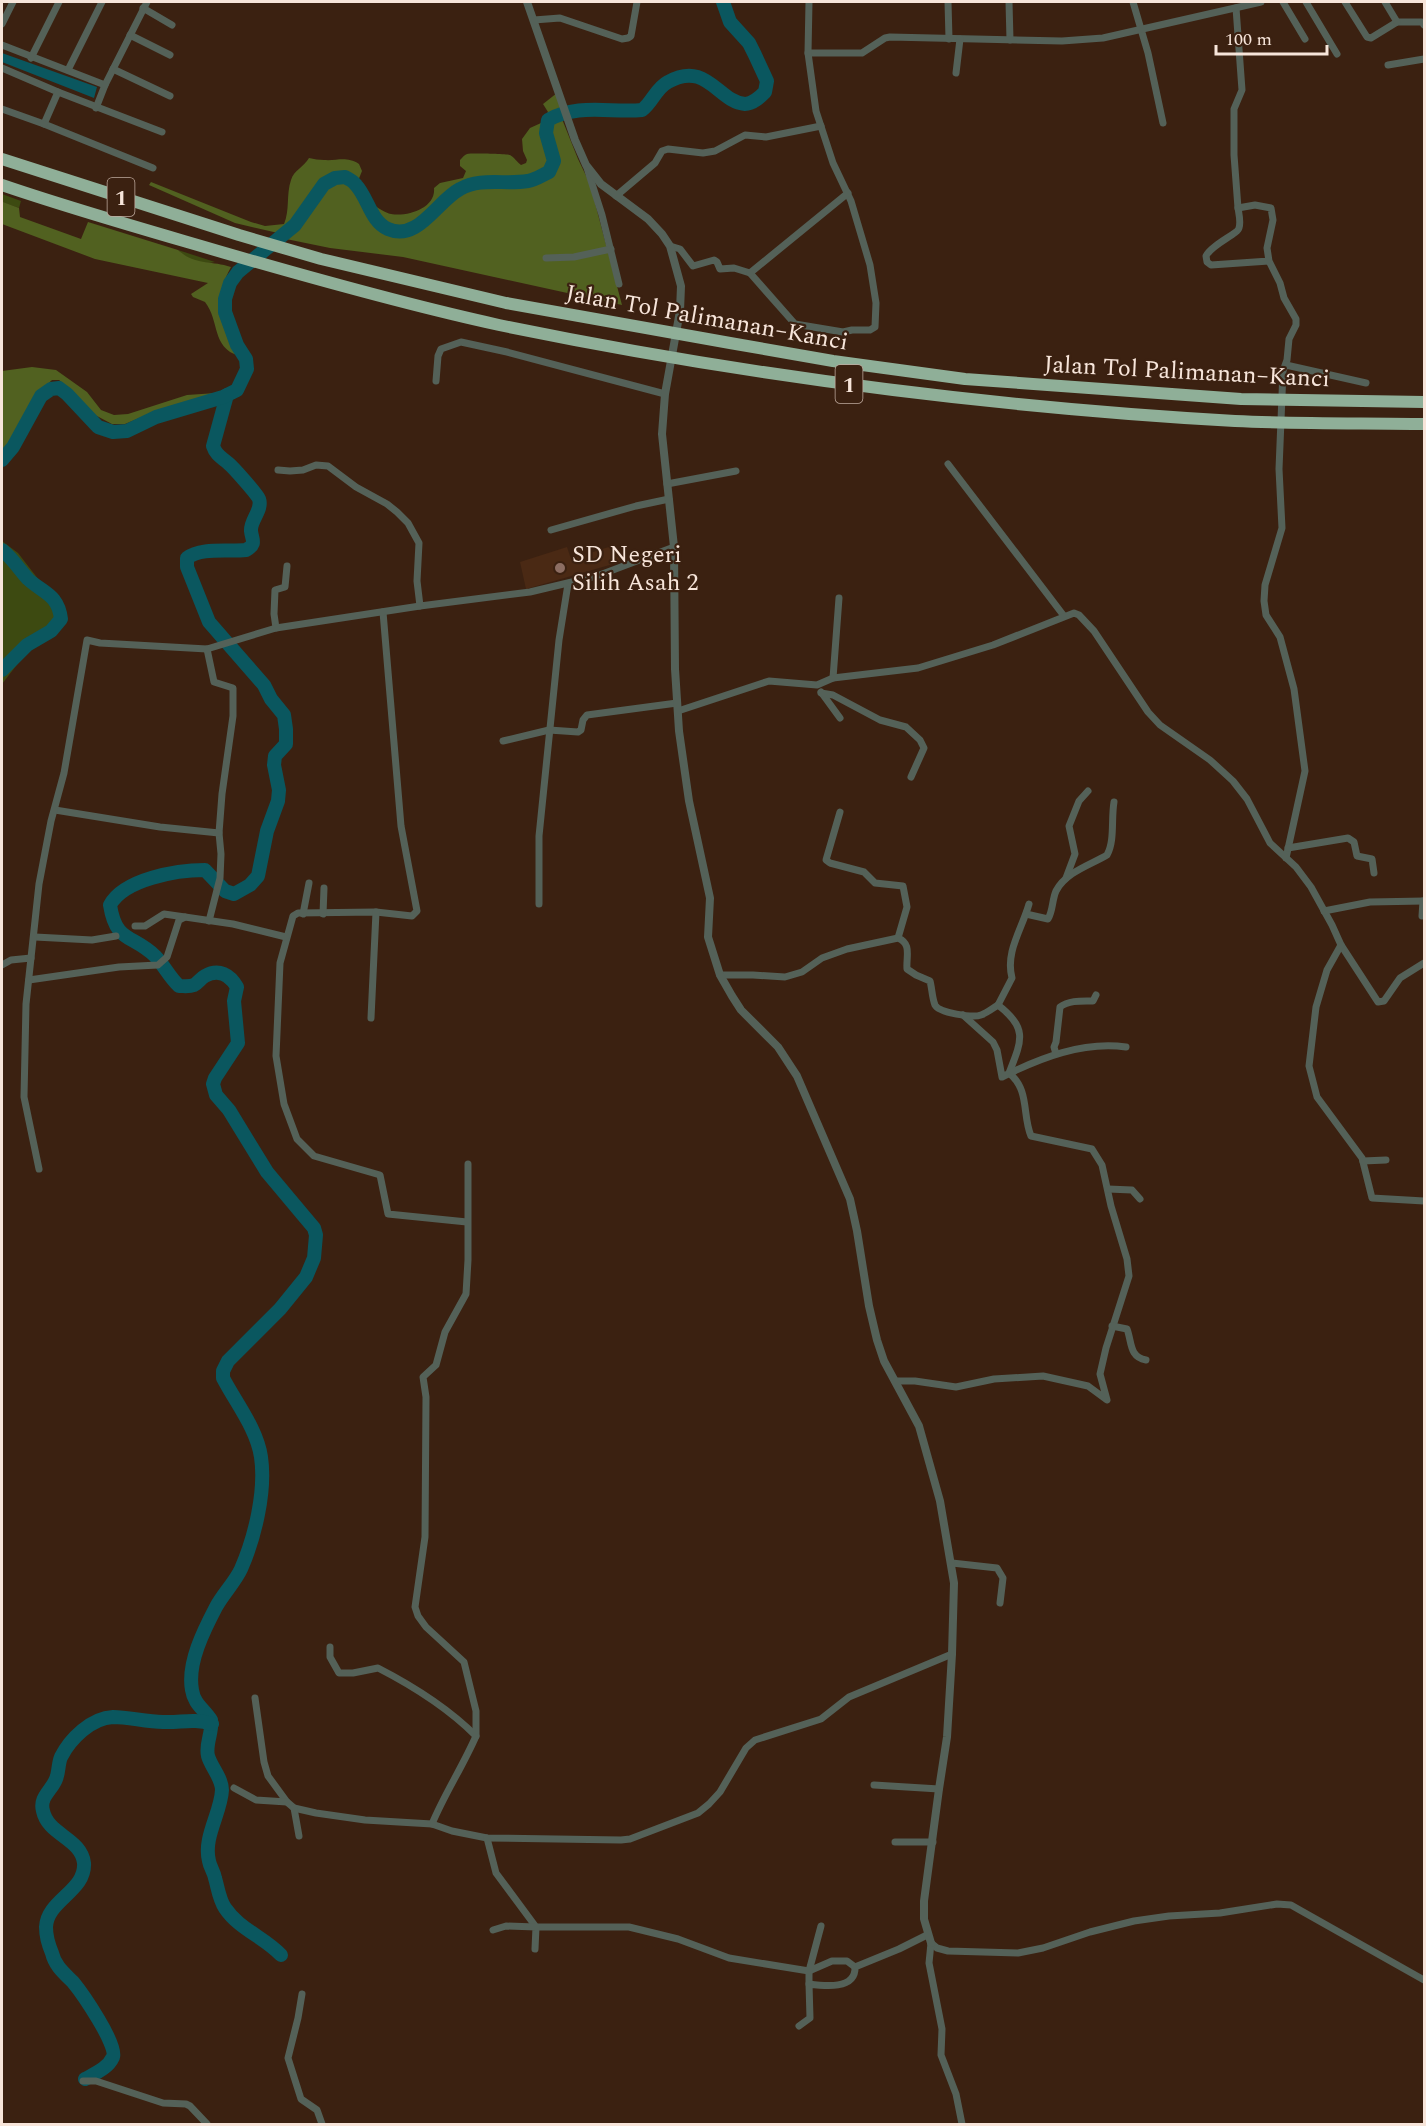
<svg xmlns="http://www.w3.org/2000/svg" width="1426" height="2126" viewBox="0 0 1426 2126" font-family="Spectral,serif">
	<rect width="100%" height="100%" fill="#3b2111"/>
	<polygon fill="#4a2914" points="615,545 620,562 526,589 520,562 567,547 571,559"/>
	<g fill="#3d4a11">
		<polygon points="2,194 21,201 19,208 2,202"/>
		<path d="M 178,250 L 215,262 C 200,265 188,260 178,250 Z"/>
		<polygon points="2,541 18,553 66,615 29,649 2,684"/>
	</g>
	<g fill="#516120">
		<path d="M 557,93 L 562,107 L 545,118 L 543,133 L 551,160 L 546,170 L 528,178 L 475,179 L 457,186 L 426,212 L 417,223 L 404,228 L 391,227 L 382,222 L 373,205 C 379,208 385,213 391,214 C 408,217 436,208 434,188 L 440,183 L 463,178 L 466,171 L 460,166 L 460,160 C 463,157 464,155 467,154 C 471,153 508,154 510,155 C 514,157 517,162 521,165 L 526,163 L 527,160 L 523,151 L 522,139 L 530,128 L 541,123 L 548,112 L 543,104 Z"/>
		<path d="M 558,119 L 562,119 L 578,159 L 590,184 L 622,305 L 403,257 L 330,248 L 286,239 L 298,227 L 326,187 L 344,180 C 364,193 367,224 387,232 C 423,247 442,193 476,186 C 493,182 513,189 531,184 C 538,182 545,177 552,174 L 557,161 L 550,133 L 552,122 Z"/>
		<path d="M 309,158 C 314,159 319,160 324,160 C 338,161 346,156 359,164 L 362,171 L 358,181 C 355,179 350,174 346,174 C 315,166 304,226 278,233 L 235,223 L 149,185 L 151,182 L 251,222 L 265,226 L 284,224 C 290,210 286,195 291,180 C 294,170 304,167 309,158 Z"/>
		<path d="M 3,202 L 19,208 L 20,217 L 81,239 L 88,222 L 178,250 C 196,266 210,260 231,267 C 213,299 221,325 239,356 C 211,347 220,321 205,302 L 193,297 L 191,294 L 208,283 L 95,259 L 2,224 Z"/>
		<polygon points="32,367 56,370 87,392 101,410 114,415 128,414 187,395 216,393 149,414 125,424 112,424 95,415 64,384 59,380 52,380 41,390 19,431 2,455 2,371"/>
	</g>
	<polygon fill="#0a575f" points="2,53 97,87 94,98 2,62"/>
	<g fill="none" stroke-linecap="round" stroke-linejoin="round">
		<g stroke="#0a575f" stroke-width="14">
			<path d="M 227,395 L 213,446 C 216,455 221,457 228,463 C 233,467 257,494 259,499 C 263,510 250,520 251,531 C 252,540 257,544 246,550 C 228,552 201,547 187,558 L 187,567 L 209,622 L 264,685 L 271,699 L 284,715 L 286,729 L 286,744 L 275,756 L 274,765 L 279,790 L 278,801 L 267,831 L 258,876 L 250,885 L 234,894 L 225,891 L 205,870 C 177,870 124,879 110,905 C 116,943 132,934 155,956 C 164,965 169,977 179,986 C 184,986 189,987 194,985 C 198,983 201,978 205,976 C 219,968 230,975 237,987 L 234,1001 L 238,1043 L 215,1078 L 213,1084 L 216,1095 L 229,1110 L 267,1172 L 303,1215 L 314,1228 L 316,1235 L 314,1258 L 306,1277 L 280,1309 L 228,1361 L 223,1371 L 223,1378 C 236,1403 257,1429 261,1457 C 266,1491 255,1537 241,1569 C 235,1582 223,1594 216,1607 C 204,1630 187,1663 192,1690 C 194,1704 204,1709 211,1720 C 213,1732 205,1744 208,1756 C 211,1767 222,1778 222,1790 C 221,1813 203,1837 209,1861 C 210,1867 214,1872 215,1878 C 218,1888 219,1899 225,1908 C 239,1929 264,1937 281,1955"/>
			<path d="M 2,460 L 13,447 L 41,396 L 51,389 L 59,388 L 67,394 L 98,427 L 113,432 L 127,431 L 156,417 L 223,397 L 237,390 L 247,369 L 246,359 L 237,345 L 225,312 L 225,299 L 230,283 L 238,272 L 295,225 L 324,184 L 335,178 L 345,177 C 349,179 354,182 356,185 C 368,198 371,222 388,229 C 418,242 437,201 460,189 C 481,177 505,185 528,181 C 535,180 542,175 549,172 L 554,161 L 546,133 L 548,120 C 577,103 611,113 642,110 C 652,103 656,88 668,82 C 707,60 718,102 745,104 C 753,104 760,97 765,92 L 767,81 L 755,55 L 749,43 L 730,22 L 723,2"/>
			<path d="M 2,550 C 13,559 19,569 28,579 C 43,593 58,594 61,619 L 51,631 L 27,645 L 2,670"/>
			<path d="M 85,2079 C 96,2073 108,2068 113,2057 C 118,2045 82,1993 73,1982 C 64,1973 55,1966 52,1953 C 49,1946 46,1935 46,1927 C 47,1900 86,1891 84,1863 C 81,1838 48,1835 43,1811 C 39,1797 52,1790 56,1779 C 59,1772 58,1764 61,1757 C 70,1739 91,1718 113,1717 C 129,1717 146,1722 163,1722 C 181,1723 193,1718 212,1724"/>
		</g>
		<g stroke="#546158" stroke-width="7">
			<polyline points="948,2 949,39"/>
			<polyline points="1009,2 1010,40"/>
			<polyline points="1133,2 1148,53 1163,123"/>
			<polyline points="1283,2 1305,39"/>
			<polyline points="1306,2 1337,54"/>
			<polyline points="1345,2 1367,37 1371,38 1397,22 1422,22 1424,25"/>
			<polyline points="1385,2 1397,22"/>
			<polyline points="143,8 172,25"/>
			<polyline points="1236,8 1242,90 1234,109 1234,155 1238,208"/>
			<polyline points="534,20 560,18 622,39 628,38 631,36 637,2"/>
			<polyline points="2,24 13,2"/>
			<polyline points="130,35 170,55"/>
			<polyline points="2,45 105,85"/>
			<polyline points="808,53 862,53 885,38 890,37 1062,41 1103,38 1261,2"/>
			<polyline points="31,58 59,2"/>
			<polyline points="1388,65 1424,59"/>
			<polyline points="2,68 58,92 44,124 153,168"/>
			<polyline points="113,69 170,96"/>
			<polyline points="68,70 102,2"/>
			<polyline points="956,73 960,39"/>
			<polyline points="58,92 162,132"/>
			<polyline points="96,108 105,85 147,2"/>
			<polyline points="2,109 44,124"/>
			<polyline points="587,168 602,215 619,284"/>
			<polyline points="616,196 655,163 662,151 668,149 703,153 715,151 745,135 766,137 821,126"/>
			<polyline points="670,246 680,249 693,266 714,260 717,262 720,269 734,268 750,273 795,324 843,332 852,330 870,330 875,327 876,303 870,265 851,201 833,163 816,111 808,53 809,2"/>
			<polyline points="546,258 574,257 611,249"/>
			<path d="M 1269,261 L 1211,265 L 1207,262 L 1206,256 C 1212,244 1238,234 1239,228 C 1241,222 1239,214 1238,208 L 1255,205 L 1271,208 L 1273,220 L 1267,248 L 1269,261 L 1280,283 L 1284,298 L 1296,319 L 1296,325 L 1289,339 L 1287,360 L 1283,371 L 1279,469 L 1282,528 L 1265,585 L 1264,601 L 1266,615 L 1280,637 L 1294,689 L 1305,771 L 1286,858"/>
			<polyline points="750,273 848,193"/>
			<polyline points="1286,365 1366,383"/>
			<polyline points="436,381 438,356 441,349 461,342 507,352 665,394"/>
			<polyline points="948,464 1064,616"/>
			<polyline points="278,470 290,471 303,470 316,465 328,466 356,487 387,504 397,512 408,523 419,543 417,581 420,606"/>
			<polyline points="667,484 736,471"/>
			<polyline points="551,530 636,506 669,499"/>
			<polyline points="383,612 401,826 417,911 412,916 376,912 298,913 293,916 280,963 276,1056 284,1104 297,1139 314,1156 380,1175 388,1214 467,1222"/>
			<polyline points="276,628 274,614 275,590 285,587 287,566"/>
			<polyline points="207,649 214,682 233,688 233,716 222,794 219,833 221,854 220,878 209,921"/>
			<polyline points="833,678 839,598"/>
			<polyline points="821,692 840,718"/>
			<polyline points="821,693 833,695 880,720 906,727 920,740 924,748 911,777"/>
			<polyline points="678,711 769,681 817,685 833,678 918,668 993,645 1074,613 1079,615 1094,631 1148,712 1160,725 1210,760 1233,781 1247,799 1270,843 1296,867 1311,887 1332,925 1341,945 1378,1002 1384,1001 1400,978 1424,963"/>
			<polyline points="503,741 549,730 578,732 581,730 583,720 587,715 677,703"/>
			<polyline points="55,810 160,827 219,833"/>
			<polyline points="840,812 826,860 830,863 864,872 875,883 903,886 907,907 898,938"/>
			<polyline points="1288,848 1348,838 1354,842 1357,856 1372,859 1374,873"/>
			<polyline points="1066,878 1075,854 1069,826 1079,801 1088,791"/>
			<polyline points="539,904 539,836 559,640 568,584"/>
			<polyline points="1324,911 1370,902 1424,901"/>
			<polyline points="303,914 309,883"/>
			<polyline points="323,914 324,888"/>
			<path d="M 1026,914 L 1048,919 C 1053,911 1052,900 1056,891 C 1066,872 1090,865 1107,855 C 1115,841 1111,819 1114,802"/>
			<polyline points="1422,916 1423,901"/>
			<polyline points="135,926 145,926 164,914 185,917"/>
			<polyline points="35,937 92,940 116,936"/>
			<polyline points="1341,945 1327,970 1316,1007 1309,1066 1317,1097 1362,1158 1372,1198 1424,1201"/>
			<polyline points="2,965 11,960 31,958"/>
			<path d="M 720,975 L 753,975 L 785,977 L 802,972 L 822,958 L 847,949 L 898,938 C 912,944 906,956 907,969 L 916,975 L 930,981 C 932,988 932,998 935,1005 C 939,1013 973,1018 981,1015 C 987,1013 993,1008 998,1005 C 1028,1028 1022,1040 1009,1073 C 1030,1090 1022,1115 1031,1136 L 1092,1149 L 1102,1165 L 1111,1206 L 1127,1259 L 1129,1276 L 1106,1348 L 1100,1374 L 1107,1400 L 1088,1386 L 1043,1376 L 994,1379 L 956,1387 L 915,1381 L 895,1381"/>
			<polyline points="29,980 119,967 158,965 167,957 179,920 185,917 233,924 286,937"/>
			<path d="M 998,1005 L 1012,978 C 1005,952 1022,929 1029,904"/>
			<path d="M 963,1015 L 993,1042 L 997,1050 L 1002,1077 C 1040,1058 1083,1041 1126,1047"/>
			<polyline points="371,1018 376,912"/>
			<path d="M 1056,1054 L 1054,1047 L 1056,1042 L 1060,1007 C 1069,1000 1082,1001 1093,1001 L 1096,995"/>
			<polyline points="1363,1161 1386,1160"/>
			<polyline points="468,1164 468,1260 466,1294 445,1332 436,1365 423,1377 426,1397 425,1537 415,1607 418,1616 426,1627 464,1662 476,1711 476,1736"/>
			<polyline points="39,1169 24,1097 26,1004 39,884 51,821 64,773 87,640 100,643 207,649 276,628 420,606 530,592 597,576 674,547"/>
			<polyline points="1108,1189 1132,1190 1140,1199"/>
			<path d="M 1112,1326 L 1127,1329 C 1132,1342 1129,1357 1146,1360"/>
			<polyline points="952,1563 997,1568 1003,1578 1000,1603"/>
			<path d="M 330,1647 L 330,1657 L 339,1673 L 353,1673 L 378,1668 C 413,1686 448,1708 476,1736 C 463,1766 445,1793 432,1824"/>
			<polyline points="255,1698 264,1762 268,1776 287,1802"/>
			<polyline points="874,1785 939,1789"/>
			<polyline points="234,1788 256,1800 287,1802 294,1808 316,1813 365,1820 432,1824 452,1831 487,1838 621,1840 630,1839 698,1813 709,1804 720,1792 746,1748 755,1740 821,1719 849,1697 952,1654"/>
			<polyline points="294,1808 299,1836"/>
			<polyline points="487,1838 496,1873 536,1927 629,1927 678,1939 729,1958 809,1971 832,1961 847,1961 855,1967"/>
			<polyline points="895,1842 933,1842"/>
			<polyline points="493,1930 506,1926 536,1927 535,1949"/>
			<polyline points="931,1943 937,1948 948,1951 1018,1953 1043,1948 1090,1932 1134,1921 1169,1916 1220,1913 1277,1904 1291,1905 1298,1909 1424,1980"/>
			<polyline points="931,1943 929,1963 942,2029 941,2055 956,2094 962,2124"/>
			<polyline points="809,1984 809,1971 821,1926"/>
			<polyline points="302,1994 298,2018 288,2058 301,2099 317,2110 322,2124"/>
			<path d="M 799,2026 L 810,2018 L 809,1984 C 824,1986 856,1990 855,1967 L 899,1949 L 927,1935"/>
			<polyline points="83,2081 96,2081 163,2103 186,2104 190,2106 207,2124"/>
		</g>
		<polyline stroke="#546158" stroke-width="8" points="527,2 575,140 586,165 601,184 648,219 662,234 670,246 681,286 680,311 665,394 662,434 674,547 675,669 679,731 689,801 710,898 708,937 720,975 732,996 741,1010 778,1047 797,1076 850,1199 857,1231 869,1306 877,1340 884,1361 919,1426 940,1501 954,1583 952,1654 947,1737 939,1789 924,1901 924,1919 931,1943"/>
		<g stroke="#8faf98" stroke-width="12">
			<polyline points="2,159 239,235 321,259 506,303 730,343 833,361 965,379 1241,399 1424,402"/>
			<path d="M 2,185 C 75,210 150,231 225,253 C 315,279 407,305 499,325 C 742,375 988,407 1235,421 C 1298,424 1362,423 1424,424"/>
		</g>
	</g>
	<circle fill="#8d6e63" stroke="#3b2111" stroke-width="2" cx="560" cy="568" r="6"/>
	<g text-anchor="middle" stroke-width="4.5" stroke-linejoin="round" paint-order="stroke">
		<g fill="#3b2111" stroke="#bfaa9e" stroke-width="1.5">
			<rect x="107.5" y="178" width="27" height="38" rx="4.5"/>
			<rect x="835.5" y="365" width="27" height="38" rx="4.5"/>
		</g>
		<g font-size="22" font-weight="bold" fill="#f7e5da">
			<text x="121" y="205">1</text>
			<text x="849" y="392">1</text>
		</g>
		<g font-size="24" fill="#f7e5da" stroke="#3b2111">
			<text transform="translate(707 317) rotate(10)" y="8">Jalan Tol Palimanan–Kanci</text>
			<text transform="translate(1187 371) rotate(3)" y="8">Jalan Tol Palimanan–Kanci</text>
		</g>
		<g font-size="24" fill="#f7e5da" stroke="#3b2111" text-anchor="start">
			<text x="572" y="562">SD Negeri<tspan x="572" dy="28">Silih Asah 2</tspan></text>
		</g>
	</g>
	<rect width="1426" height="2126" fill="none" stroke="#f7e5da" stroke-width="6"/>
	<path d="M1216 45v9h111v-9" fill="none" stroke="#f7e5da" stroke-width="3"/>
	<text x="1225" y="45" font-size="18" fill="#f7e5da" stroke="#3b2111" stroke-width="4.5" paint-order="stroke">100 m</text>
</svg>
